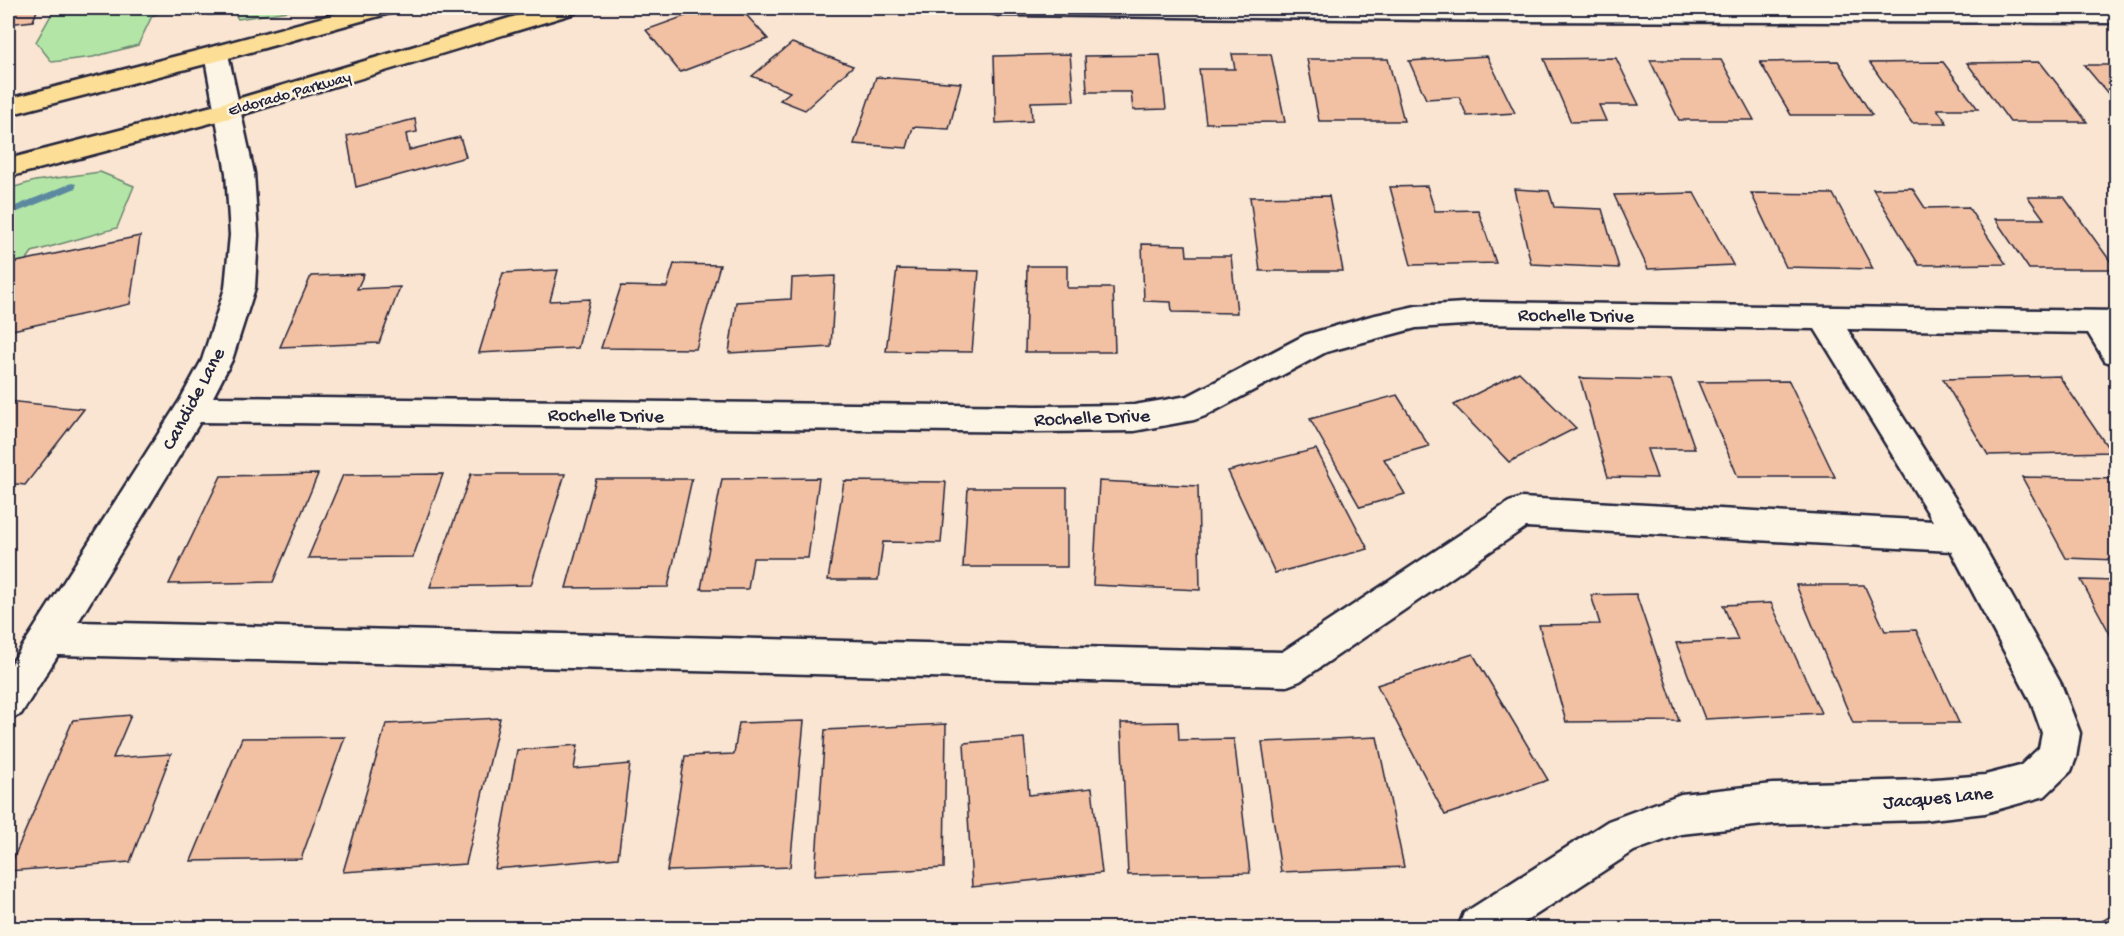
<svg xmlns="http://www.w3.org/2000/svg" width="2124" height="936" viewBox="0 0 2124 936" font-family="'Gochi Hand',sans-serif">
	<rect width="100%" height="100%" fill="#f9e5d1"/>
	<filter id="ink" filterUnits="userSpaceOnUse"><feTurbulence type="fractalNoise" baseFrequency=".0167" numOctaves="2"/><feDisplacementMap in="SourceGraphic" scale="12" xChannelSelector="R" yChannelSelector="G"/><feConvolveMatrix kernelMatrix="1 2 1 2 8 2 1 2 1" color-interpolation-filters="sRGB"/></filter>
	<g filter="url(#ink)">
		<g fill="#b3e6a6" stroke="#6a8470" stroke-width="1.5">
			<polygon points="55,8 170,8 152,16 138,45 93,57 52,62 36,42"/>
			<polygon points="231,8 307,8 238,19"/>
			<polygon points="100,172 134,186 117,228 32,252 8,286 8,189 35,181"/>
		</g>
		<g fill="none" stroke-linecap="round" stroke-linejoin="round">
			<g fill="#5c89a0" fill-rule="evenodd">
				<polygon points="215,8 225,8 213,16 207,16 207,12"/>
				<polygon points="72,183 76,184 76,188 8,216 8,209"/>
			</g>
		</g>
		<g fill="#f2c0a2" stroke="#22223b" stroke-width="1.5">
			<polygon points="8,8 38,8 33,21 8,24"/>
			<polygon points="707,8 740,8 768,39 680,72 646,30"/>
			<polygon points="792,43 853,66 805,110 780,100 790,92 752,76"/>
			<polygon points="1070,54 1074,101 1031,102 1032,121 996,123 994,56"/>
			<polygon points="1232,54 1271,54 1285,122 1206,123 1199,69 1235,69"/>
			<polygon points="1160,55 1166,109 1133,110 1131,92 1087,92 1085,56"/>
			<polygon points="1487,56 1515,113 1467,116 1459,97 1426,99 1409,61"/>
			<polygon points="1616,58 1639,105 1599,105 1606,121 1571,122 1544,59"/>
			<polygon points="1307,59 1388,59 1404,121 1319,121"/>
			<polygon points="1650,60 1721,60 1754,120 1679,120"/>
			<polygon points="1838,61 1872,115 1791,115 1760,62"/>
			<polygon points="1943,62 1978,109 1937,109 1947,123 1912,123 1870,63"/>
			<polygon points="2040,62 2087,122 2010,122 1967,63"/>
			<polygon points="2084,65 2116,65 2116,103"/>
			<polygon points="876,77 961,83 949,129 913,127 907,148 854,144"/>
			<polygon points="415,119 417,132 406,134 409,150 460,137 466,157 356,187 347,136"/>
			<polygon points="1427,186 1435,211 1478,210 1496,263 1411,265 1390,187"/>
			<polygon points="1912,188 1925,208 1968,207 2006,264 1919,265 1873,189"/>
			<polygon points="1514,189 1549,191 1554,207 1602,209 1619,268 1531,264"/>
			<polygon points="1694,193 1733,265 1648,269 1614,195"/>
			<polygon points="1751,193 1833,194 1873,269 1786,267"/>
			<polygon points="1329,196 1343,271 1260,271 1250,197"/>
			<polygon points="2028,197 2064,197 2116,269 2029,269 1995,219 2044,219"/>
			<polygon points="140,236 130,304 8,331 8,281 12,263"/>
			<polygon points="1142,244 1186,245 1187,256 1231,256 1237,313 1172,312 1171,302 1144,301"/>
			<polygon points="674,264 720,265 696,349 601,348 621,286 667,287"/>
			<polygon points="1027,266 1067,266 1067,288 1113,288 1115,352 1025,352"/>
			<polygon points="897,269 979,271 972,352 886,351"/>
			<polygon points="558,270 550,301 590,299 578,348 479,353 503,273"/>
			<polygon points="364,274 357,289 400,287 379,343 280,347 311,276"/>
			<polygon points="835,276 831,347 729,353 736,302 791,299 792,278"/>
			<polygon points="1519,372 1576,428 1509,462 1454,405"/>
			<polygon points="2059,376 2111,452 1988,455 1943,379"/>
			<polygon points="1580,378 1671,380 1695,449 1647,449 1657,478 1608,477"/>
			<polygon points="1789,381 1835,477 1738,477 1698,382"/>
			<polygon points="1397,395 1429,446 1384,459 1405,494 1360,507 1310,419"/>
			<polygon points="8,401 84,409 25,485 8,483"/>
			<polygon points="1316,449 1368,549 1275,573 1228,471"/>
			<polygon points="318,474 273,582 169,584 221,476"/>
			<polygon points="443,474 413,557 308,558 343,475"/>
			<polygon points="471,474 565,474 531,585 430,587"/>
			<polygon points="2022,477 2116,479 2116,560 2066,558"/>
			<polygon points="819,478 808,558 753,558 748,589 701,589 722,479"/>
			<polygon points="596,479 692,479 668,587 566,588"/>
			<polygon points="844,481 946,482 941,543 883,542 878,580 828,580"/>
			<polygon points="1099,481 1198,486 1200,590 1093,585"/>
			<polygon points="968,488 1067,488 1067,567 963,567"/>
			<polygon points="2081,580 2116,581 2116,645"/>
			<polygon points="1796,585 1864,585 1885,631 1916,630 1959,723 1853,723"/>
			<polygon points="1636,594 1679,721 1566,722 1539,625 1600,624 1591,595"/>
			<polygon points="1771,603 1821,713 1705,719 1676,643 1738,640 1723,605"/>
			<polygon points="1473,654 1548,780 1445,815 1377,685"/>
			<polygon points="131,715 113,758 171,754 130,862 8,871 73,720"/>
			<polygon points="500,718 466,864 343,872 386,724"/>
			<polygon points="804,721 790,867 667,871 685,756 734,754 739,723"/>
			<polygon points="1178,722 1179,740 1234,739 1250,873 1128,875 1121,723"/>
			<polygon points="946,724 944,868 815,875 825,730"/>
			<polygon points="345,737 301,859 191,861 242,738"/>
			<polygon points="1377,737 1404,867 1281,872 1262,742"/>
			<polygon points="1024,738 1029,795 1092,788 1102,873 972,887 964,743"/>
			<polygon points="578,745 574,769 630,764 618,858 495,869 517,750"/>
			<polygon points="2116,913 2116,928 2090,928"/>
		</g>
		<g fill="none" stroke-linecap="round" stroke-linejoin="round">
			<defs>
				<g id="minor">
					<polygon points="987,8 2116,9 2116,23 1510,21 999,15 991,13"/>
					<path d="M 216,46 L 225,49 L 228,54 L 254,173 L 258,235 L 255,288 L 232,360 L 213,397 L 1037,406 L 1134,405 L 1188,396 L 1305,335 L 1371,316 L 1416,306 L 1480,302 L 2116,311 L 2116,365 L 2105,361 L 2088,333 L 1847,329 L 1973,527 L 2061,684 L 2080,733 L 2076,758 L 2071,771 L 2045,796 L 1985,813 L 1923,820 L 1773,824 L 1681,834 L 1634,851 L 1516,928 L 1458,928 L 1464,913 L 1608,821 L 1681,794 L 1773,784 L 1923,780 L 1985,775 L 2020,766 L 2039,748 L 2042,733 L 2031,702 L 1951,551 L 1526,527 L 1300,681 L 1287,686 L 58,655 L 21,714 L 8,720 L 8,669 L 180,400 L 202,360 L 225,288 L 230,235 L 226,173 L 204,54 L 207,49 ZM 1480,324 L 1815,329 L 1933,521 L 1521,498 L 1509,502 L 1282,652 L 78,622 L 200,422 L 1037,432 L 1134,431 L 1194,420 L 1205,416 L 1326,352 L 1416,328 Z"/>
				</g>
				<g id="major">
					<polygon points="357,8 394,8 390,13 225,59 8,115 8,99 208,48"/>
					<polygon points="543,8 579,8 575,13 237,116 8,177 8,159 220,104"/>
				</g>
			</defs>
			<use href="#minor" stroke="#22223b" stroke-width="5"/>
			<use href="#major" stroke="#22223b" stroke-width="5"/>
			<use href="#minor" fill="#fcf5e5" fill-rule="evenodd"/>
			<use href="#major" fill="#fcde96" fill-rule="evenodd"/>
		</g>
	</g>
	<g text-anchor="middle" stroke-width="5" stroke-linejoin="round" paint-order="stroke">
		<g font-size="16" fill="#22223b" stroke="#fcf5e5">
			<text transform="translate(289 92) rotate(-16)" y="6">Eldorado Parkway</text>
		</g>
		<g font-size="20" fill="#22223b" stroke="#fcf5e5">
			<text transform="translate(1576 314) rotate(1)" y="7">Rochelle Drive</text>
			<text transform="translate(192 398) rotate(-62)" y="7">Candide Lane</text>
			<text transform="translate(606 414) rotate(1)" y="7">Rochelle Drive</text>
			<text transform="translate(1092 416) rotate(-2)" y="7">Rochelle Drive</text>
			<text transform="translate(1938 796) rotate(-5)" y="7">Jacques Lane</text>
		</g>
	</g>
	<rect width="2124" height="936" fill="none" stroke="#fcf5e5" stroke-width="30"/>
	<rect x="15" y="15" width="2094" height="906" fill="none" stroke="#22223b" stroke-width="2" filter="url(#ink)"/>
</svg>
